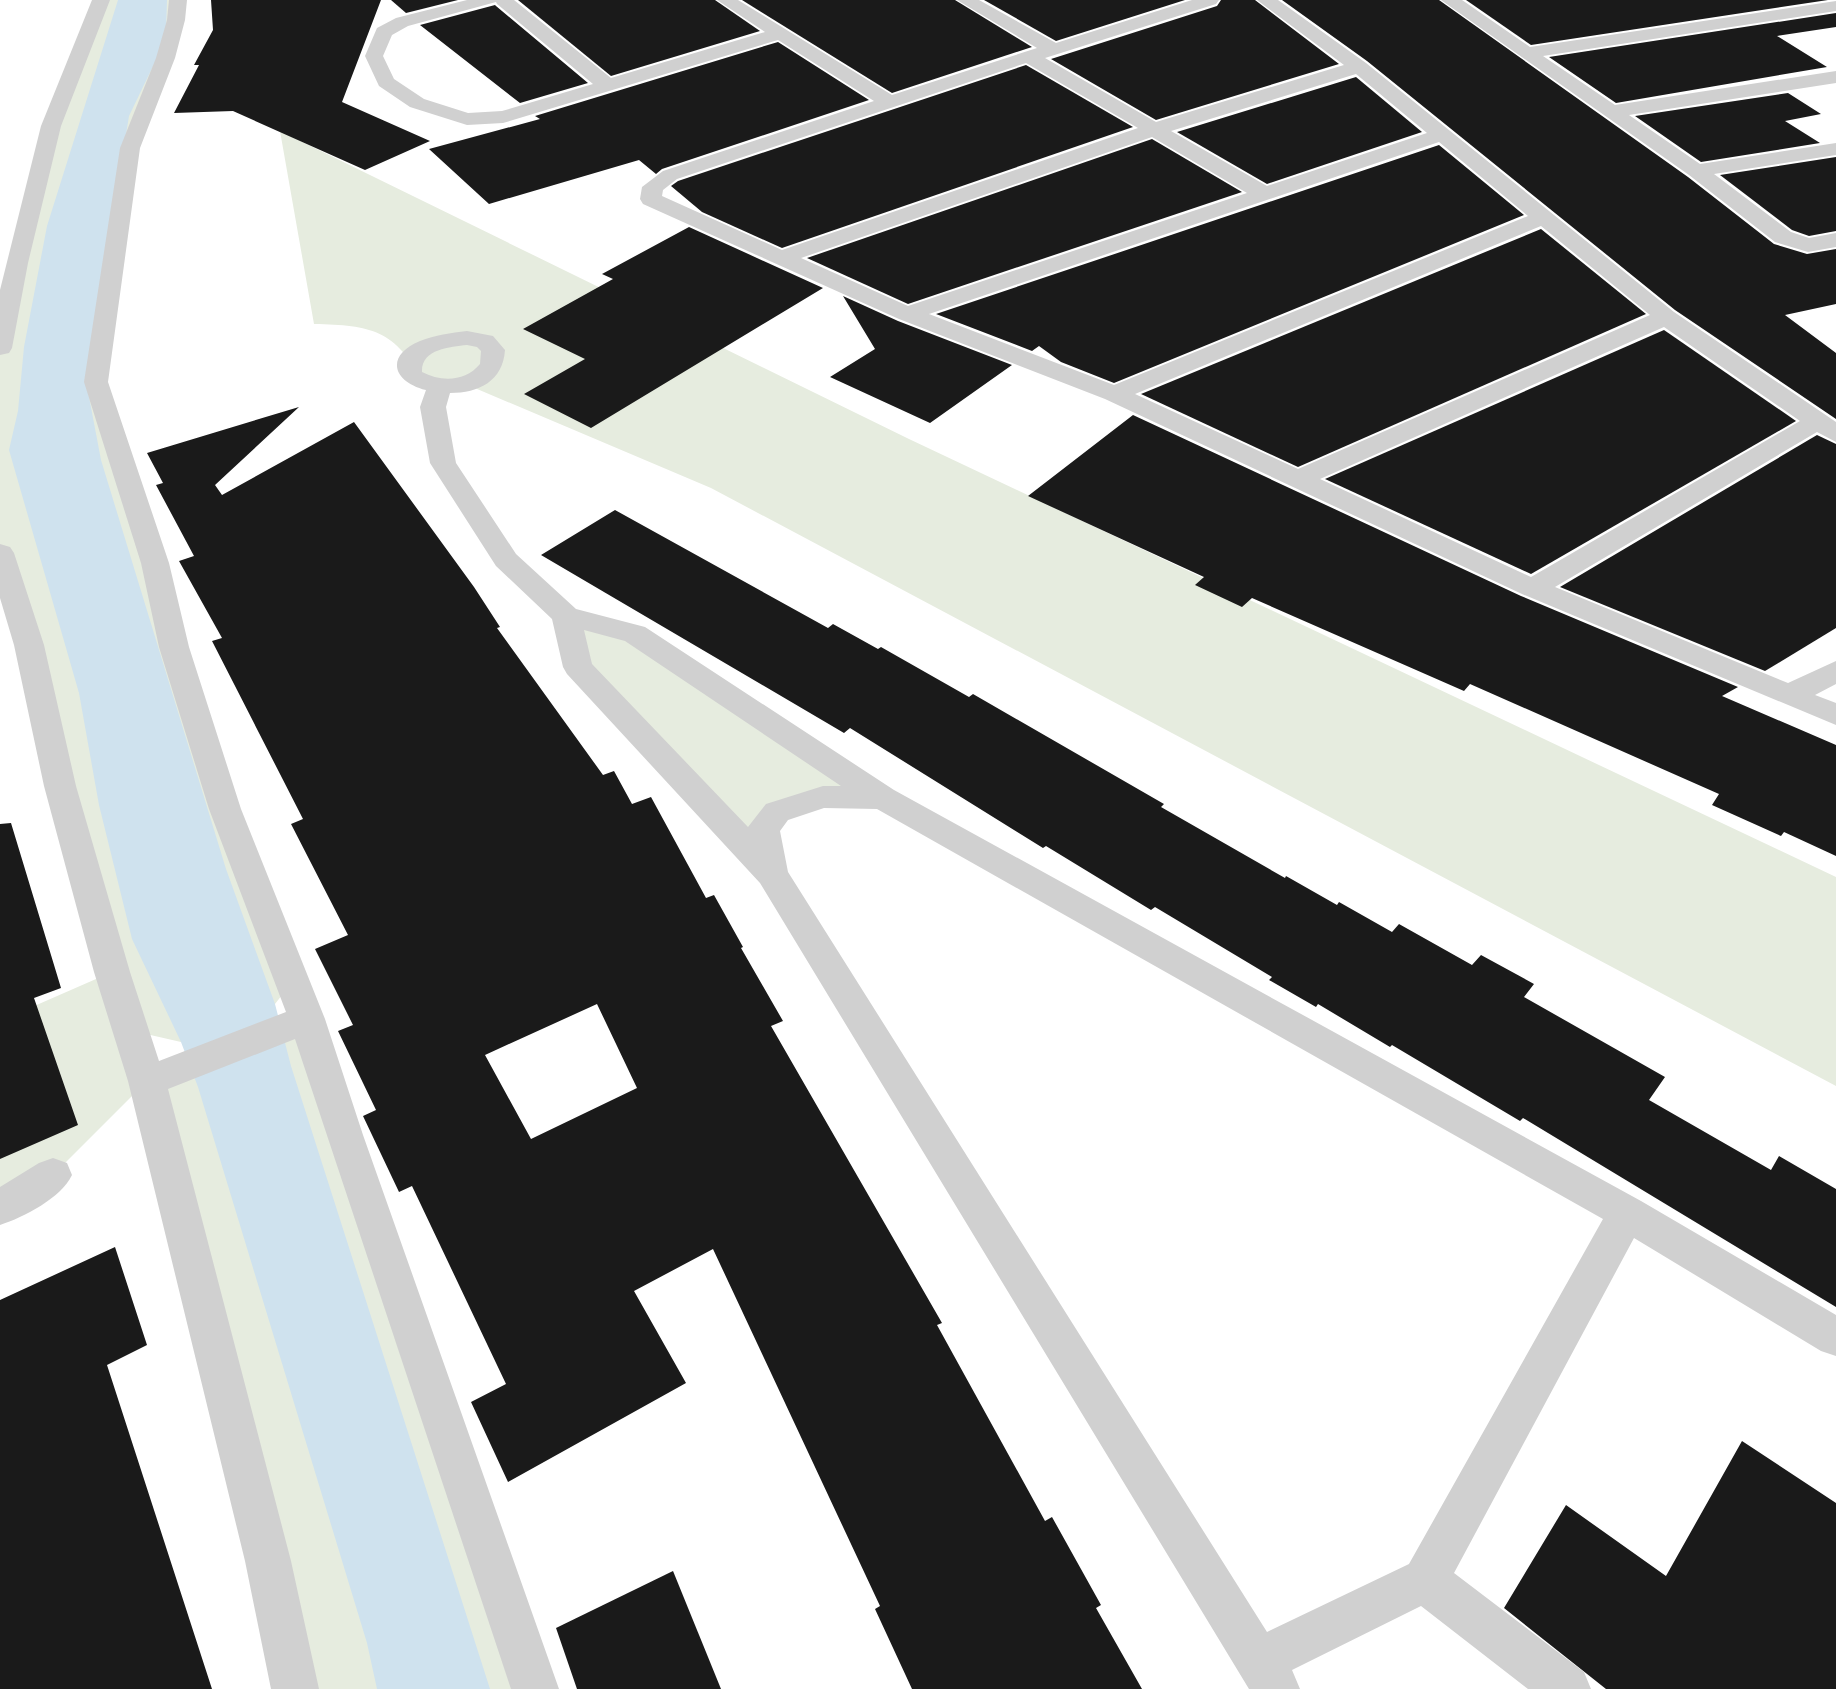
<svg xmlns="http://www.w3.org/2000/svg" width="1836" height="1689" viewBox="0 0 1836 1689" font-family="Quicksand,sans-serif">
	<rect width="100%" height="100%" fill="#fff"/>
	<g fill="#e6ecdf">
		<polygon points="101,0 178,0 140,115 96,382 282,995 275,1004 181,1042 133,1031 147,1081 307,1019 532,1689 295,1689 146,1082 53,1175 0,1208 0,1021 112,972 0,553 0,348 51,126"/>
		<path d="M 280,131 L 909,439 L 1836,877 L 1836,1086 L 711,488 L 463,383 L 423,383 C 396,330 371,325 314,324 Z"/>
		<polygon points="566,616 635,634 883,798 777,812 772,874 578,667"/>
	</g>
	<polygon fill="#cfe2ee" points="118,0 167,0 166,30 156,60 129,116 86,381 101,460 226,869 275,1004 291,1066 490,1689 377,1689 367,1643 198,1087 181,1042 132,939 99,805 79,693 9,450 18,411 24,347 47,226"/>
	<g fill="#1a1a1a" fill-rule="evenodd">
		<polygon points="211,0 381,0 342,102 430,141 365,170 233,111 174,113 199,65 194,65 213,30"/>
		<polygon points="391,0 458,0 406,13"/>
		<polygon points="518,0 715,0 760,31 611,76"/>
		<polygon points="742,0 955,0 1032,47 892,93"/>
		<polygon points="984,0 1185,0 1056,41"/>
		<polygon points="1221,0 1255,0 1339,64 1156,120 1051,59 1217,6"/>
		<polygon points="1282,0 1439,0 1688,177 1774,244 1807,254 1836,249 1836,304 1785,315 1836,353 1836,419 1675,310 1367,61"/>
		<polygon points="1466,0 1828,0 1531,45"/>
		<polygon points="495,5 496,6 588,83 520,103 420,25"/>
		<polygon points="1836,13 1836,27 1777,36 1827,67 1616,103 1549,57"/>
		<polygon points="778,42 869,100 662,169 656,174 639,160 489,204 429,149 540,119 535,116"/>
		<polygon points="1026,65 1133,127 782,248 702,212 671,186 678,181"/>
		<polygon points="1356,77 1422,132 1267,184 1177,132"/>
		<polygon points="1788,93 1821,114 1785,121 1820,143 1701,162 1635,116"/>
		<polygon points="1152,139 1242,192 908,304 807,258"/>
		<polygon points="1439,145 1524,215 1114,383 1061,362 1039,346 1032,351 936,314"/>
		<polygon points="1836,157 1836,231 1809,236 1792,230 1720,175"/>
		<polygon points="689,227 823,288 591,428 524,394 585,359 523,329 613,279 602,274"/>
		<polygon points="1541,229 1646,314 1298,467 1141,394"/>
		<polygon points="843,296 898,321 1012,365 930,423 830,377 875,349"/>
		<polygon points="1664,330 1796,421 1531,574 1325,479"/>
		<path d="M 299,407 L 215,485 L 222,495 L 354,422 L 474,587 L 500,627 L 497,628 L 603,775 L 614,771 L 632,804 L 651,797 L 706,898 L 714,895 L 743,947 L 741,948 L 783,1021 L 771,1026 L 942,1323 L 937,1325 L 1045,1521 L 1052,1517 L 1101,1605 L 1096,1608 L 1142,1689 L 912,1689 L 875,1609 L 880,1606 L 713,1249 L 634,1291 L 686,1383 L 508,1482 L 471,1402 L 506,1384 L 412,1186 L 399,1192 L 363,1116 L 376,1110 L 338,1031 L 353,1025 L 315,949 L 348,935 L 291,824 L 303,819 L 212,641 L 222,638 L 179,561 L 194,556 L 156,485 L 163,483 L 147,453 ZM 597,1004 L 637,1088 L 531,1139 L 485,1055 Z"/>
		<polygon points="1133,415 1521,596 1738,687 1722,696 1836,745 1836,856 1784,832 1781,836 1712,805 1719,794 1470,684 1464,691 1252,598 1242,607 1195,585 1204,577 1028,496"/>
		<polygon points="1817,435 1836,444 1836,628 1765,671 1560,587"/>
		<polygon points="615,510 828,628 833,624 878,649 881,647 969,697 973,694 1164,804 1161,807 1285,878 1286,876 1337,905 1339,902 1392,932 1399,924 1472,965 1481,955 1534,984 1524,997 1665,1077 1649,1100 1771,1170 1779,1156 1836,1189 1836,1307 1523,1118 1520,1121 1392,1045 1390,1047 1318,1004 1316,1007 1269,980 1272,977 1155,907 1151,910 1046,846 1043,848 850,728 844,733 541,555"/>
		<polygon points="11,823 61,988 34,998 78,1125 0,1159 0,824"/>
		<polygon points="115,1247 147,1345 107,1365 212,1689 0,1689 0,1300"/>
		<polygon points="1742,1441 1836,1503 1836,1689 1606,1689 1504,1608 1566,1505 1666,1576"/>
		<polygon points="673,1571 721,1689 577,1689 556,1628"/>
	</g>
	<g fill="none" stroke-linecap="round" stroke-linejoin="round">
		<g fill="#d0d0d0" fill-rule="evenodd">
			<polygon points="92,0 110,0 61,126 28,263 12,348 9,353 0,355 0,290 41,126"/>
			<polygon points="169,0 187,0 185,20 175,58 140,148 108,382 169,563 189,647 241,809 325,1019 363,1135 559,1689 511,1689 295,1039 168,1089 291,1561 319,1689 271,1689 245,1561 128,1081 94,972 44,786 14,645 0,598 0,544 10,547 14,553 44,645 76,786 130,972 159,1061 286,1012 209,809 159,647 141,563 84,382 120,148 156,58 167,20"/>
			<path d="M 467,0 L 514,0 L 611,78 L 765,32 L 717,0 L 738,0 L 892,95 L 1037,48 L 957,0 L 979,0 L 1056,43 L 1192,0 L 1219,0 L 1216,4 L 1045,58 L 1156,122 L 1344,65 L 1257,0 L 1278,0 L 1366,63 L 1674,312 L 1836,422 L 1836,442 L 1817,432 L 1555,587 L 1788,683 L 1836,661 L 1836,684 L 1815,695 L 1836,703 L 1836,725 L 1522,594 L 1105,399 L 899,319 L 643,204 L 640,199 L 642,187 L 663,171 L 874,101 L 778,40 L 503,123 L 467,125 L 410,107 L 379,86 L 365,56 L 377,28 L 396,18 ZM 496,2 L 497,4 L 593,84 L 502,111 L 468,113 L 424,99 L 394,79 L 383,56 L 392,35 L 408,26 ZM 1026,63 L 1138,128 L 782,250 L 662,196 L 663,190 L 677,179 ZM 1356,74 L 1427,133 L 1267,186 L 1171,131 ZM 1152,137 L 1247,193 L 908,306 L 801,258 ZM 1439,142 L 1528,216 L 1114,385 L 929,314 ZM 1541,226 L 1650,315 L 1298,469 L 1135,394 ZM 1664,327 L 1800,421 L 1531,577 L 1320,479 Z"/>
			<polygon points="1441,0 1462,0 1530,47 1836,1 1836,11 1543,56 1615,105 1836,71 1836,83 1629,115 1700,164 1836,143 1836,155 1714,174 1791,232 1809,238 1836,233 1836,247 1808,252 1775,242 1689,175"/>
			<path d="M 467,331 L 493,336 L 505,350 C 503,381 479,393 450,393 L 446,407 L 456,463 L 516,554 L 576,609 L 645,627 L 894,790 L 1641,1201 L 1836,1315 L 1836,1356 L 1821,1351 L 1634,1238 L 1454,1573 L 1584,1672 L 1591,1689 L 1528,1689 L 1421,1606 L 1292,1670 L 1300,1689 L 1249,1689 L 760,883 L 567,674 L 563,667 L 552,619 L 496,566 L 430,463 L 420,407 L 426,390 C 391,381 386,355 420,341 C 435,335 451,333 467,331 ZM 467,345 L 477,347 L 481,351 L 480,364 C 465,382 441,382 422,372 C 421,349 450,347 467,345 ZM 584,630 L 625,641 L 841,786 L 823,786 L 766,804 L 748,827 L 592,664 ZM 824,808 L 877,809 L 1603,1219 L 1409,1564 L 1267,1632 L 788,872 L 780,831 L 788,820 Z"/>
			<path d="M 53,1158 L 67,1163 L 72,1175 C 61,1198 24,1217 0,1225 L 0,1187 L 39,1163 Z"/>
		</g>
	</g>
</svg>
